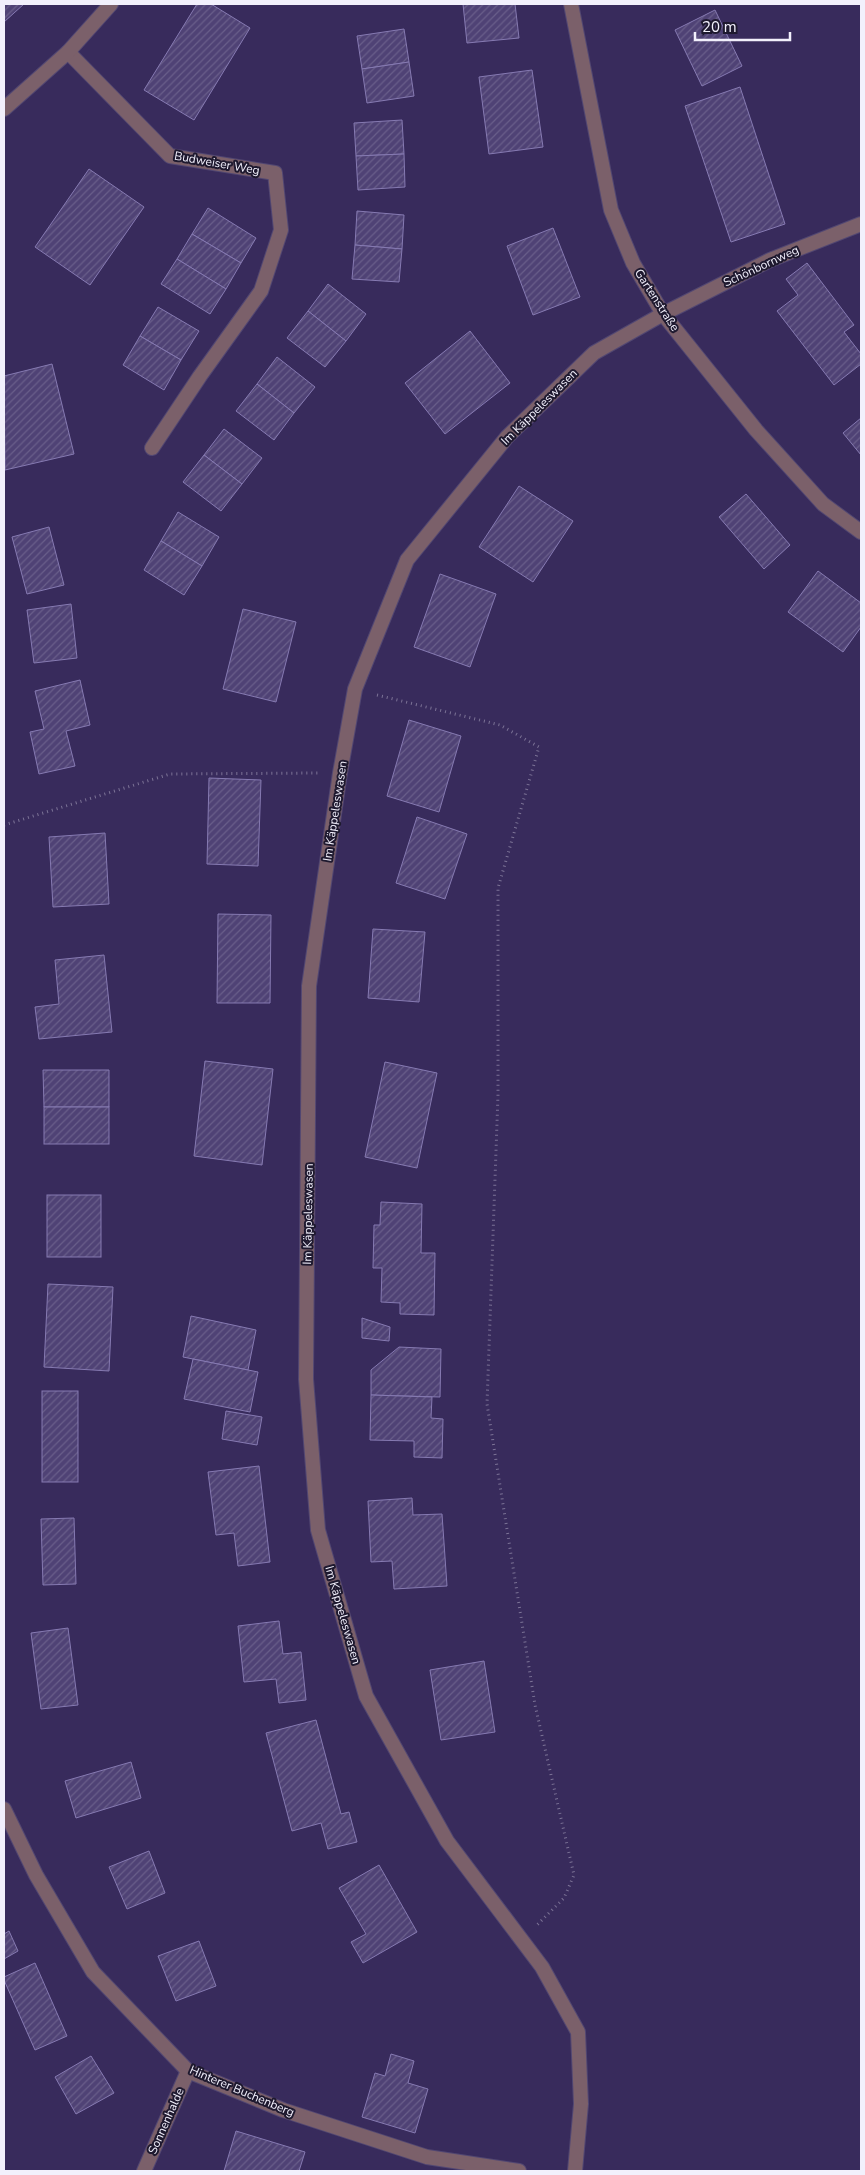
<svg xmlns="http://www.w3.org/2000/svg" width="865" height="2175" viewBox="0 0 865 2175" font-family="'Nunito Sans',sans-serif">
	<defs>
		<pattern id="building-hatch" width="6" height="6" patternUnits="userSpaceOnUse" patternTransform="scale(1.25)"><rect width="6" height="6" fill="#4f4275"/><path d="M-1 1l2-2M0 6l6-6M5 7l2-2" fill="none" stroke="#695e8a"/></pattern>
	</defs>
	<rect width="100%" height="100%" fill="#382b5c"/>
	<g fill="url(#building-hatch)" stroke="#867ab2">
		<polygon points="4,4 24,4 4,22"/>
		<polygon points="197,4 211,4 250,28 194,120 144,90"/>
		<polygon points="463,4 515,4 519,38 467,43"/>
		<polygon points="715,10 742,66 702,86 675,30"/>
		<polygon points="404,29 409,62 362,69 357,36"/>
		<polygon points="409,62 414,96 367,103 362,69"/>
		<polygon points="532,70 543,147 489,154 479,77"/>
		<polygon points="740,87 785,224 731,242 685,106"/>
		<polygon points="402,120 404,154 356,156 354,123"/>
		<polygon points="404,154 405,187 358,190 356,156"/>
		<polygon points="89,169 144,207 90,285 35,247"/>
		<polygon points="208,208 256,238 241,263 192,234"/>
		<polygon points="357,211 404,215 402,249 355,245"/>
		<polygon points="553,228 580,297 533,315 507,246"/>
		<polygon points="192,234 241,263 226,289 177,259"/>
		<polygon points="355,245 402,249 399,282 352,279"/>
		<polygon points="177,259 226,289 210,314 161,284"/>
		<polygon points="807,263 854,325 844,332 861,354 861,364 834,385 777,311 798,295 786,279"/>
		<polygon points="328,284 366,314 346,341 308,311"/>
		<polygon points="158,307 199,331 181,360 140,336"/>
		<polygon points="308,311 346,341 325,367 287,338"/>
		<polygon points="470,331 510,383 445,434 405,383"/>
		<polygon points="140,336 181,360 164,390 123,365"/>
		<polygon points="277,357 315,387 294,413 257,384"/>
		<polygon points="52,364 74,454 5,470 4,376"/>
		<polygon points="257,384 294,413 274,440 236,411"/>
		<polygon points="861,418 861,455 843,433"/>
		<polygon points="224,429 262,458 242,484 204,455"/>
		<polygon points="204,455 242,484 221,511 183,482"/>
		<polygon points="519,486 573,521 533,582 479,547"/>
		<polygon points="746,494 790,545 764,569 719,517"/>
		<polygon points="178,512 219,537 202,566 161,541"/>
		<polygon points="49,527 64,585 27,594 12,537"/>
		<polygon points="161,541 202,566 184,595 144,570"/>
		<polygon points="818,571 861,603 861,627 843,652 788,612"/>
		<polygon points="440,574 496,594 470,667 414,647"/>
		<polygon points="71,604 77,658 34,663 27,610"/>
		<polygon points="243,609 296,622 276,702 223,689"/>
		<polygon points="80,680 90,725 66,731 75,766 39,774 30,732 44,729 35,691"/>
		<polygon points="409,720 461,736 439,812 387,796"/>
		<polygon points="209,778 261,780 258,866 207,864"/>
		<polygon points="417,817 467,834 445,899 396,883"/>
		<polygon points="105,833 109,904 53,907 49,837"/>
		<polygon points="218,914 271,915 270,1003 217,1003"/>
		<polygon points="373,929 425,932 419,1002 368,998"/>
		<polygon points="104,955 112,1032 39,1039 35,1007 59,1004 55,960"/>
		<polygon points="205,1061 273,1069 262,1165 194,1156"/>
		<polygon points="385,1062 437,1073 417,1168 365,1157"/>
		<polygon points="43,1070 109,1070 109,1107 44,1107"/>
		<rect x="44" y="1107" width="65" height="37"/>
		<rect x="47" y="1195" width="54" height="62"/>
		<polygon points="381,1202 422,1204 421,1253 435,1253 434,1315 400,1314 400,1303 381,1302 382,1268 373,1268 374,1225 380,1225"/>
		<polygon points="48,1284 113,1287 109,1371 44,1367"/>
		<polygon points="191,1316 256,1330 248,1370 183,1357"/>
		<polygon points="362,1318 390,1327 389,1341 362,1338"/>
		<polygon points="399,1347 441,1349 440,1397 371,1395 371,1370"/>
		<polygon points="193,1359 258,1372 250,1412 184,1399"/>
		<rect x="42" y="1391" width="36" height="91"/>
		<polygon points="371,1395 432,1397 431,1418 443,1419 442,1458 414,1457 414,1441 370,1440"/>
		<polygon points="226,1411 262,1417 257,1445 222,1439"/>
		<polygon points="259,1466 270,1562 238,1566 234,1533 216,1535 208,1472"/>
		<polygon points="412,1498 413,1515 442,1514 447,1586 394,1589 392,1561 371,1562 368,1501"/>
		<polygon points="74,1518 76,1584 43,1585 41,1519"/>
		<polygon points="279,1621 283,1654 301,1652 306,1700 279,1703 276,1679 244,1682 238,1626"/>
		<polygon points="68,1628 78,1705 41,1709 31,1633"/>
		<polygon points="484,1661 495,1732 441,1740 430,1670"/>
		<polygon points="316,1720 341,1814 349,1812 357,1842 328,1849 321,1823 292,1831 266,1733"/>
		<polygon points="131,1762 141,1798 76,1818 65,1781"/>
		<polygon points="149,1851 165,1893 127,1909 109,1867"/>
		<polygon points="379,1865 417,1932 363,1963 351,1942 366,1934 339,1888"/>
		<polygon points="9,1931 18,1951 4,1959 4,1934"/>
		<polygon points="199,1941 216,1986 176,2001 158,1956"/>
		<polygon points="35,1963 67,2036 35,2050 4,1980 4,1977"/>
		<polygon points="391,2054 414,2061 408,2083 428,2089 415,2133 362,2117 375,2073 385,2076"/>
		<polygon points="91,2056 114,2093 76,2114 55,2077"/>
		<polygon points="236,2131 305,2152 299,2171 224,2171"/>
	</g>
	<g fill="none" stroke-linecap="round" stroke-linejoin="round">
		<defs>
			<g id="minor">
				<polyline points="571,4 611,210 633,263 663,314 756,430 823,504 861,532"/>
				<polyline points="68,52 170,156 275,173 281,230 261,291 200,376 152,448"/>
				<polyline points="4,1809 36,1875 93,1972 188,2071 283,2110 427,2157 519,2171"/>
				<polyline points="144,2171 188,2071"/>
				<polyline points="575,2171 581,2104 578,2032 542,1967 447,1841 366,1696 318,1530 306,1379 309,986 340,773 355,689 407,560 507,437 594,353 663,314 770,260 861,224"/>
			</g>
			<polyline id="tertiary" points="4,109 68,52 111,4"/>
		</defs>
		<use href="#minor" stroke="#524772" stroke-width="16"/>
		<use href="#tertiary" stroke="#524772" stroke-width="16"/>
		<g stroke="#7c7396" stroke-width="3" stroke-dasharray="1 4" stroke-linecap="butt">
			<polyline points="377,695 500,725 539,747 498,888 498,1095 487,1404 535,1705 574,1875 564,1898 537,1925"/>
			<polyline points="4,825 170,774 318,773"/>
		</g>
		<use href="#minor" stroke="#7b606a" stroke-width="14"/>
		<use href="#tertiary" stroke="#7b606a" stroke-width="14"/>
	</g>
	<g text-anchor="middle" stroke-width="4" stroke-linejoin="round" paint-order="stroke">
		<g font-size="12" fill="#f2f0fc" stroke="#1e192f">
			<text transform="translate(217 163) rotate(10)" y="4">Budweiser Weg</text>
			<text transform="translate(761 266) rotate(-25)" y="4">Schönbornweg</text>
			<text transform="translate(657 300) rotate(57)" y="4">Gartenstraße</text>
			<text transform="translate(539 407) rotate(-45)" y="4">Im Käppeleswasen</text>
			<text transform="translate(335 811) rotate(-81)" y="4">Im Käppeleswasen</text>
			<text transform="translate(308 1214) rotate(-89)" y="4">Im Käppeleswasen</text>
			<text transform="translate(343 1615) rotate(74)" y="4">Im Käppeleswasen</text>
			<text transform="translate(242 2091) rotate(23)" y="4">Hinterer Buchenberg</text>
			<text transform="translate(166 2121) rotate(-66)" y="4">Sonnenhalde</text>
		</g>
	</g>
	<rect width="865" height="2175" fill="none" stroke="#f2f0fc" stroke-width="10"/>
	<path d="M695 32v8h95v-8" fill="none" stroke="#f2f0fc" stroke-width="2.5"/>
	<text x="702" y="32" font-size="15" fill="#f2f0fc" stroke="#1e192f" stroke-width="4" paint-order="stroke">20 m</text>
</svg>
